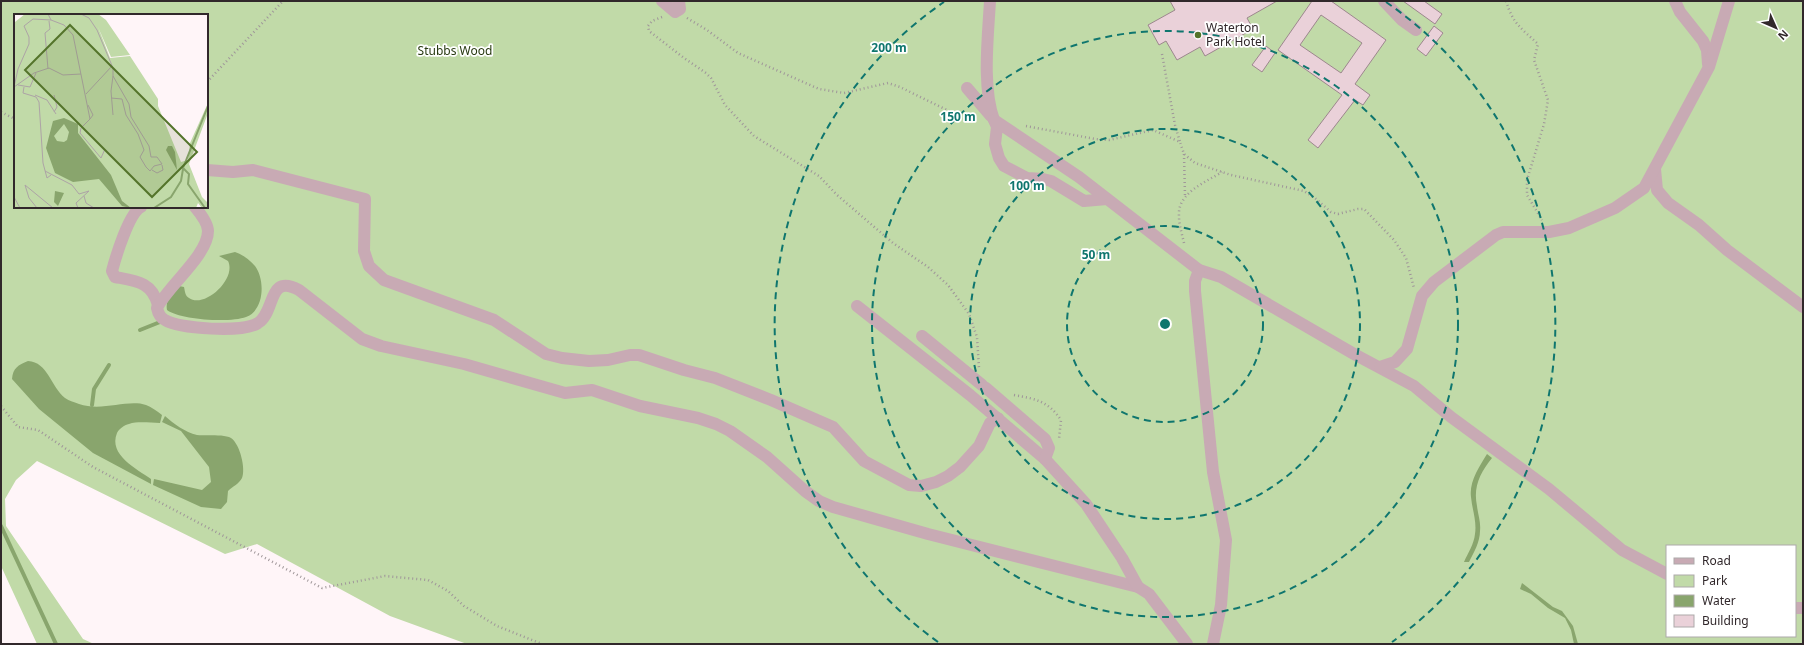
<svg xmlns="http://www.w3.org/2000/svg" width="1804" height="645" viewBox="0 0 1804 645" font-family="'Noto Sans',sans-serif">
	<rect width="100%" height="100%" fill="#fff5f8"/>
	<path fill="#c1daa8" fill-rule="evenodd" d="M 1,1 L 1803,1 L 1803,644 L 467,644 L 390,616 L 257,544 L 225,554 L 37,461 L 16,480 L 5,499 L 6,526 L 83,639 L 94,644 L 37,644 L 1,566 ZM 15,15 L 207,15 L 207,207 L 15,207 ZM 1667,546 L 1795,546 L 1795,636 L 1667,636 Z"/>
	<g fill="#89a56d">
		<path d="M 235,252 C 243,255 249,259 255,266 C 265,279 265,310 246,317 C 230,323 180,320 167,310 C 165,300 172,294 179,286 L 184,287 C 185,291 185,296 189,298 C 204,309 237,279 228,261 L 219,256 Z"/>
		<path d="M 28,361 C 48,362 51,387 65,398 C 69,401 75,402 79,404 C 102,412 127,399 146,405 C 151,407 157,411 162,415 L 160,423 C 150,423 138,421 129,424 C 124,425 119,429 117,433 C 108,455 137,469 151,479 L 151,484 L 93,453 L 39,409 L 12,379 C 13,368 18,365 28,361 Z"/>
		<path d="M 165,416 C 174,424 185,432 197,435 C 206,436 224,434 231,438 C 240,444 246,469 242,478 C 239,484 233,486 228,491 L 227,502 L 221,509 L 201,507 L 153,485 L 154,479 L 202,490 L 211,482 L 209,467 L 181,431 L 162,422 Z"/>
		<path d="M 1487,454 L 1492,458 C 1480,473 1473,487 1477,506 C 1478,515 1481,522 1480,531 C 1480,542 1474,552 1469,562 L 1464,562 C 1468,553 1474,544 1475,534 C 1477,521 1472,509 1471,497 C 1469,482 1479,467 1487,454 Z"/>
		<polygon points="1522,583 1553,607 1562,611 1573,626 1578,644 1574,644 1571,630 1565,618 1548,608 1531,594 1520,589"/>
	</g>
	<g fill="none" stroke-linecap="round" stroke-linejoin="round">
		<g stroke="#89a56d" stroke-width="4">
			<polyline points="140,330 160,322"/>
			<polyline points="92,405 94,389 109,365"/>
			<polyline points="1,526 56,644"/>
		</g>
	</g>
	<g fill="#ead1d9" stroke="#9d878e" fill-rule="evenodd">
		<polygon points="1170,1 1277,1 1247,18 1253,29 1205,56 1200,47 1177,60 1166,41 1159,45 1148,25 1175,10"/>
		<path d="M 1312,1 L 1331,1 L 1386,40 L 1355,84 L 1370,95 L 1363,105 L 1355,100 L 1318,148 L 1308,140 L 1342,95 L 1278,50 ZM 1321,15 L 1362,43 L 1341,73 L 1300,45 Z"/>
		<polygon points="1403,1 1424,1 1442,14 1435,24"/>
		<polygon points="1434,26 1443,33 1426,56 1417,49"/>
		<polygon points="1266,46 1275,53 1262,72 1252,65"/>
	</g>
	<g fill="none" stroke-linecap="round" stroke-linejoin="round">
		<g stroke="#9f9699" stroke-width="2.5" stroke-dasharray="1 3" stroke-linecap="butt">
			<path d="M 1506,1 C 1513,24 1521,28 1538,44 L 1534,60 L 1548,100 L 1544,124 L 1527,180 L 1527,195 L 1542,220"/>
			<polyline points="662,17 652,21 648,26 649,31 684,58 706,73 711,78 725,105 754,136 819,176 837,195 893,243 928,267 948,285 969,314 977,337 979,368"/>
			<polyline points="687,18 707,30 738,53 819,89 844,93 888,83 900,87 953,113 976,116"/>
			<polyline points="1162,54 1175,125 1180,142"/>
			<polyline points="207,82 283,1"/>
			<polyline points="1,112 15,119"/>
			<polyline points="1026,126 1095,139 1109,140 1153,130 1180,142 1184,154 1195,163 1231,175 1304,191 1315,198 1331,212 1338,214 1358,209 1364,209 1394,240 1406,258 1414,288"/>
			<polyline points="1184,154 1185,196"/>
			<path d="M 1184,243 C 1182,234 1179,225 1179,216 C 1177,193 1206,182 1222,172"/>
			<path d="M 1014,395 C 1036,399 1048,401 1061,420 L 1059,439"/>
			<polyline points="1,406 18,427 38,430 93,467 322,588 385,576 428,580 448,591 464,606 497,626 542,644"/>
		</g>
		<g stroke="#c8aab4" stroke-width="12">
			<polyline points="662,1 675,12 680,9 679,1"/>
			<path d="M 990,1 C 988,37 982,87 994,120"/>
			<polyline points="1384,1 1402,20 1416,30"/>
			<polyline points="1675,1 1680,12 1703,41 1707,50 1708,64"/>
			<polyline points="967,88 991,116"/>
			<polyline points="1655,169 1657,190 1668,203 1699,225 1727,250 1803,307"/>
			<polyline points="207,170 233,172 253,170 365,199 364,251 369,266 384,280 494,320 546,354 562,358 589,361 608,360 630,355 639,355 684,370 715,378 771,400 833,427 864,461 909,485 921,486 936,482 948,476 960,467 979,446 990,423 998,418"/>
			<polyline points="1107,199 1084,201 1051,181 1043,179 1027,178 1004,166 999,158 995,144 997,127 994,120 1079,177 1199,270 1221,277 1354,354 1414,386 1451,417 1549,489 1622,550 1667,574"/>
			<path d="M 141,207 C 129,213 116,256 112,271 L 115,277 C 136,281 152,282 158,305"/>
			<path d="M 195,207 C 200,213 208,223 208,231 C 208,255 167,287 157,308 C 158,313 161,318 165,320 C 179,329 244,333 258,323 C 276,312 267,273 299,290 L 362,339 L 381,346 L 464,364 L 565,393 L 592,390 L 640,406 L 698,418 L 716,424 L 730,431 L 767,457 L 805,491 L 819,501 L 833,507 L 928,534 L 1138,587 L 1149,594 L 1187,644"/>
			<polyline points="1199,270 1195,281 1195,291 1213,472 1226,540 1221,605 1213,644"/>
			<polyline points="857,306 970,395 1045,459 1086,504 1122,558 1138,587"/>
			<polyline points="922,336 982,385"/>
			<polyline points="1380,367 1395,362 1407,349 1422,296 1434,282 1496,235 1503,232 1549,232 1569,228 1615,208 1644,188 1709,67 1729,1"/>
			<polyline points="986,388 1045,439 1049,448 1045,459"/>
			<polyline points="1795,608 1803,608"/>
		</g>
	</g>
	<g fill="none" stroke="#0f766e" stroke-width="2" stroke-dasharray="7 5">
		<circle cx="1165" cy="324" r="98"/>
		<circle cx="1165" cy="324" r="195"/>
		<circle cx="1165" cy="324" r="293"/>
		<path d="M938 642A391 391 0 0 1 944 2M1386 2A391 391 0 0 1 1392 642"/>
	</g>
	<circle fill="#54742b" stroke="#fff" stroke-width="1.5" cx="1198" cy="35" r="4"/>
	<g text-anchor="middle" stroke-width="3.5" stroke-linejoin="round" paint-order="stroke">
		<g font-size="12" fill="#31282b" stroke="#fff" text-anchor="start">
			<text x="1206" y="32">Waterton<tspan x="1206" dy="14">Park Hotel</tspan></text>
		</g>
		<g font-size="12" fill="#283a11" stroke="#fff">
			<text x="455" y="55">Stubbs Wood</text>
		</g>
	</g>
	<g transform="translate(14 14)">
		<rect width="194" height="194" fill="#fff5f8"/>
		<path d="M 11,0 L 84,0 L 92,6 L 116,41 L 97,43 L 84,13 L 96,44 L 116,42 L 144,85 L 144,92 L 167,148 L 174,146 L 176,129 L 194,89 L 194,99 L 175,150 L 188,183 L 194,189 L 194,194 L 188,194 L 184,189 L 182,194 L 0,194 L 0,6 L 1,8 Z" fill="#c1daa8"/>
		<path d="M 50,104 L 64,110 L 64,119 L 97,161 L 108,187 L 117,194 L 108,192 L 85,165 L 59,168 L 41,159 L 32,134 L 39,107 ZM 50,110 L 55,118 L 53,126 L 50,128 L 43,127 L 40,122 ZM 154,132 L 158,132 L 161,138 L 163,156 L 152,136 ZM 41,177 L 50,179 L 44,192 L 40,188 Z" fill="#89a56d" fill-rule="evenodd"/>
		<path fill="none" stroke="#89a56d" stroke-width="2" d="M 140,194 L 157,183 L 167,167 L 169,155M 191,194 L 174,170 L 175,160 L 169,154 L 194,92"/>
		<path fill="none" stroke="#ada3a6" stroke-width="1" d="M 67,0 L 75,4 L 83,16 L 99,54 L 99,62 L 115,90 L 117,103 L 135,132 L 137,143 L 143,143 L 148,150 L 140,152 L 136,157 L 132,153 L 126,143 L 130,136 L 124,120 L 112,101 L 108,85 L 97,84M 37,6 L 50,11 L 59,21 L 76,105 L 79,101 L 74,91M 34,55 L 31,19 L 36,15 L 35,7M 99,62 L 97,77 L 99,101M 4,71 L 16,73 L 22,59M 0,73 L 4,55 L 15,30 L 15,23 L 10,12 L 19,5 L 37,6 L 34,0M 0,73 L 20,59 L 35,54 L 49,61 L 67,60M 10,73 L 9,79 L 22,83 L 25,88 L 29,149 L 33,164 L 37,161M 72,80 L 98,52M 21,81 L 33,86 L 42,100M 40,81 L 43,93 L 40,98M 76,105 L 67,114 L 66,119 L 87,144 L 91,135M 138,156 L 143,159 L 149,156 L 148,151M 31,157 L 58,171 L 65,180 L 75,177 L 62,189 L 64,194M 70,182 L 72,189 L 80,194M 0,183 L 6,194M 23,194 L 15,184 L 11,171 L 39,194"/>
		<path fill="#54742b" fill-opacity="0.15" stroke="#54742b" stroke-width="2" d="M 56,11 L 183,138 L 138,183 L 11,56 Z"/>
		<rect width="194" height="194" fill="none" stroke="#31282b" stroke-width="2"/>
	</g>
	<circle cx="1165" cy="324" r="6" fill="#0f766e" stroke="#fff" stroke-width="2"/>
	<g font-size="12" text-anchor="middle" font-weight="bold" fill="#0f766e" stroke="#fff" stroke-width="3.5" stroke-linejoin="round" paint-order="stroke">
		<text x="889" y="52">200 m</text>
		<text x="958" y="121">150 m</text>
		<text x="1027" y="190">100 m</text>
		<text x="1096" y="259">50 m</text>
	</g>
	<rect width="1804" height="645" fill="none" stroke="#31282b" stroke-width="4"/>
	<rect x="1666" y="545" width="130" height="92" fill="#ffffff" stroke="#ada9aa"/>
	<rect x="1674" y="558" width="20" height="6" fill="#c8aab4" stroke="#ada9aa"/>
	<text x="1702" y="565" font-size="12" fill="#31282b">Road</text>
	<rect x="1674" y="575" width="20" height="12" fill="#c1daa8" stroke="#ada9aa"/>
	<text x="1702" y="585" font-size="12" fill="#31282b">Park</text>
	<rect x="1674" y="595" width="20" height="12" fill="#89a56d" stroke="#ada9aa"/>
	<text x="1702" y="605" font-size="12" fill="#31282b">Water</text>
	<rect x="1674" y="615" width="20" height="12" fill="#ead1d9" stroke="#ada9aa"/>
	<text x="1702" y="625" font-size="12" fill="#31282b">Building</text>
	<g transform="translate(1776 28) rotate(135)" stroke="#ffffff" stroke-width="3" paint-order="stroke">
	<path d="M0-3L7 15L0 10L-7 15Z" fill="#31282b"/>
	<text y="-6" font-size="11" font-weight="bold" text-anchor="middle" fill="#31282b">N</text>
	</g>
</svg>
